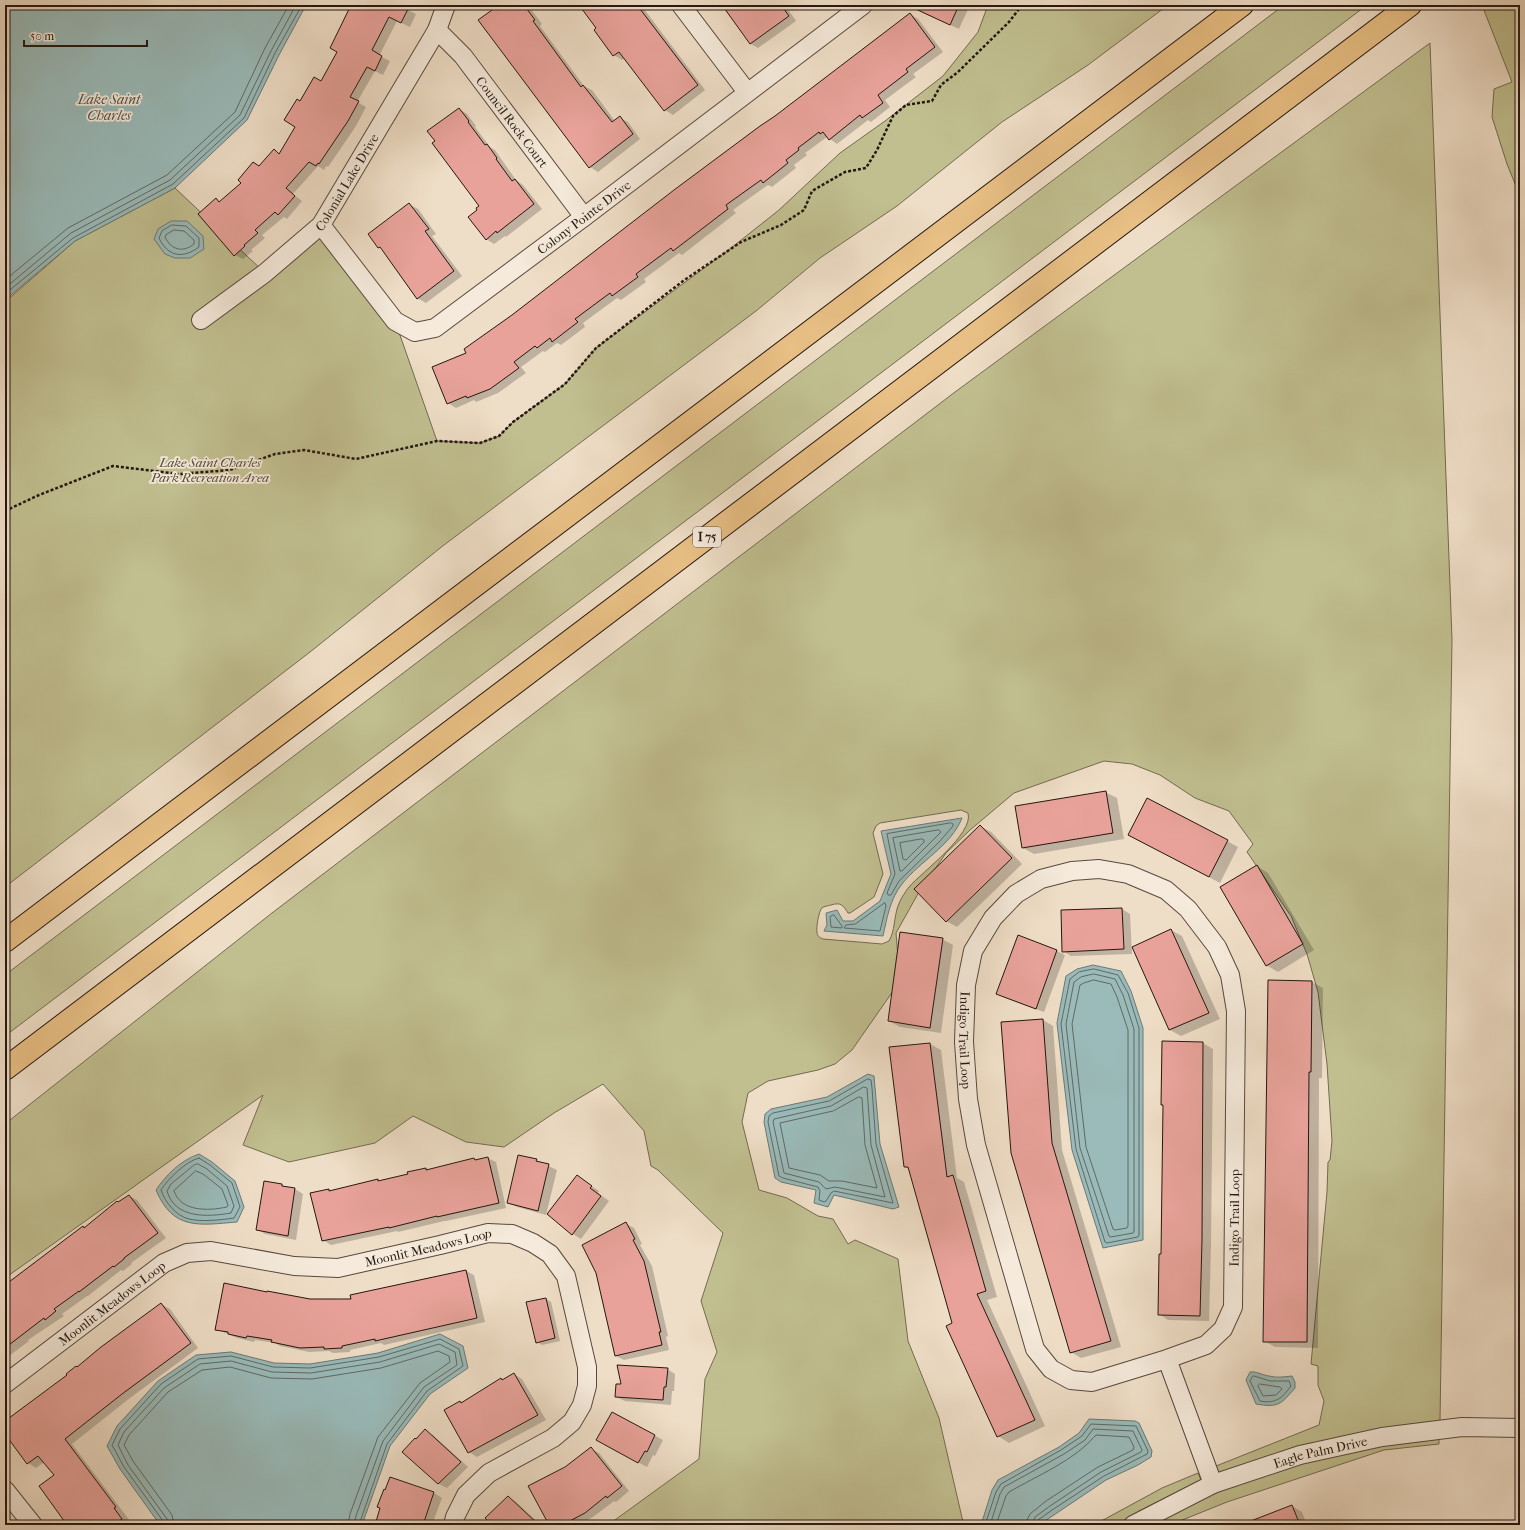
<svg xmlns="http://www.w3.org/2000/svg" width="1525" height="1530" viewBox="0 0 1525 1530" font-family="'IM FELL French Canon',serif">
	<rect width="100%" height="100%" fill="#efdec7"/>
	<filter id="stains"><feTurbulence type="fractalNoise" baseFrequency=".005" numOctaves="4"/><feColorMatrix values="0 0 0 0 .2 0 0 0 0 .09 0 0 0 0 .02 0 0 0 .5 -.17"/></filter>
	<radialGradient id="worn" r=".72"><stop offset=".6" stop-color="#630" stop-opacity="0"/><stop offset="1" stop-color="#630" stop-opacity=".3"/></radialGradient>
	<g fill="#c1bf90" stroke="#736b50" fill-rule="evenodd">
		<polygon points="988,5 1168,5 1088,65 1002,122 897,206 820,258 756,311 444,545 310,652 5,887 5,302 75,241 175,188 265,273 321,225 395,321 437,441 480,443 499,436 513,422 565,384 596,348 726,252 779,210 840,153 885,121 943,76 978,32"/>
		<polygon points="1284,5 1367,5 5,1036 5,975"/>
		<polygon points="1482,5 1520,5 1520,196 1507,164 1492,117 1494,89 1512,82"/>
		<path d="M 1430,43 L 1452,640 L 1440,1421 L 1381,1429 L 1299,1446 L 1219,1473 L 1216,1466 L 1319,1425 L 1324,1401 L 1318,1385 L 1318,1366 L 1311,1364 L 1327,1192 L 1328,1162 L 1330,1160 L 1332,1141 L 1327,1064 L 1318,992 L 1307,954 L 1291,916 L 1247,852 L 1253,844 L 1229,811 L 1195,798 L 1160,775 L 1132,764 L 1104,761 L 1014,793 L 970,830 L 946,853 L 919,892 L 896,933 L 900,981 L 852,1050 L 835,1064 L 818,1070 L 768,1081 L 748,1093 L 742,1122 L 759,1190 L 787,1198 L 818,1216 L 833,1219 L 848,1244 L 855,1240 L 898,1259 L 908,1341 L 939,1418 L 963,1522 L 961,1525 L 608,1525 L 699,1459 L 705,1379 L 717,1352 L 701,1301 L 723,1233 L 658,1170 L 651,1166 L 644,1131 L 603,1084 L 554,1113 L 504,1147 L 466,1142 L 413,1116 L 375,1143 L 289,1162 L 243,1145 L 263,1095 L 5,1278 L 5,1124 L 272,913 L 955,392 ZM 961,810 L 968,813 C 974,834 922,872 909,887 C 905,892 900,900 898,906 C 894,917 895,931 889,941 L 882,944 L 823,939 C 820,938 817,936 817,932 C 816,928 819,910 822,908 C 824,906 828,906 831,905 C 841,902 843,905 848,913 L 850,913 L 874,897 L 883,874 L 873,833 L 876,826 L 880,823 Z"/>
		<polygon points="1439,1439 1439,1444 1384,1450 1227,1502 1170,1525 1149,1525 1215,1492 1301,1463 1383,1446"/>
		<polygon points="1198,1473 1201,1480 1139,1511 1116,1525 1094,1525 1162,1488"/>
	</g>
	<g fill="#9abbba" stroke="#6b7976">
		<polygon points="5,5 306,5 279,55 247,120 175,188 75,241 5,300"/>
		<polygon points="171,221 187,221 203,236 204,249 190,258 175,258 165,254 154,239 158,229"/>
		<path d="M 962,818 C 951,846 920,861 902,884 C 890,899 887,918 883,936 L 824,931 L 827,925 L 826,913 L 837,910 L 843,921 L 853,921 L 880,901 L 891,874 L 881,831 Z"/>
		<polygon points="1093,965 1121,971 1131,991 1143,1028 1143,1240 1103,1248 1072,1150 1057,1023 1066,976 1077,969"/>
		<polygon points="868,1074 874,1076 880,1144 899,1207 893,1209 834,1195 828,1207 814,1203 816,1190 781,1182 775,1178 764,1122 765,1114 771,1109 827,1097"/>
		<path d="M 199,1154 L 212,1162 L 235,1181 L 244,1207 L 237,1222 C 200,1225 173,1231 156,1190 C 166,1175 181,1160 199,1154 Z"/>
		<polygon points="440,1334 463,1346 468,1368 430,1394 390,1446 362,1525 160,1525 120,1469 107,1446 117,1426 158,1381 196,1355 231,1352 274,1363 310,1364 378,1353"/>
		<path d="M 1250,1372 C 1256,1371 1262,1375 1269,1376 C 1276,1378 1284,1377 1292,1376 L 1295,1382 L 1295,1388 C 1281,1404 1279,1408 1256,1404 L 1246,1380 Z"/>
		<polygon points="1089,1419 1135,1421 1139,1423 1152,1451 1151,1457 1138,1465 1106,1480 1039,1525 981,1525 992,1490 998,1480 1059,1447 1079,1433"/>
	</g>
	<g fill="#0003">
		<polygon points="353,5 405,5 404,8 416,14 410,27 397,21 379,56 390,61 383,75 375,71 357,102 366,107 356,126 328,167 326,166 324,170 318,166 293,194 302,201 287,219 284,217 262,235 265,238 251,250 253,251 243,259 235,255 216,200 220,202 260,167 274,150 280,154 296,127 301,103 321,82 338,52"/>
		<polygon points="501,5 528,5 542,24 540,26 584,86 592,90 615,121 620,118 628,122 640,139 598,172 590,167"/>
		<polygon points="580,5 641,5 705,90 673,115 665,110 625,58 622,60 614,55 597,28"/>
		<polygon points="721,5 785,5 796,21 758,48 751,44"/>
		<polygon points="917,5 970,5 959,29 923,13 915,8"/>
		<polygon points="910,14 918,19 943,52 913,74 916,77 885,100 890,107 871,122 868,120 837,144 827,137 805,153 807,155 794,165 796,168 772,187 768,185 733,210 736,213 682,255 679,253 644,279 646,282 621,300 617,298 583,323 585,327 561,345 557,343 545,352 543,351 521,367 526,373 498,393 476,402 474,400 456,408 448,403 468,353 512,316"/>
		<polygon points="459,109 467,114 476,126 475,127 490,147 495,150 516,180 523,185 542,209 506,237 505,236 494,244 486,239 478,210 480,207"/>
		<polygon points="409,204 418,209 436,234 432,236 462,276 426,303 417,298 382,249 379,247"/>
		<polygon points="1105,792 1117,798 1124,839 1034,854 1023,848"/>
		<polygon points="980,826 991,832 1022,864 957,927 946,921"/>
		<polygon points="1129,835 1227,841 1238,847 1220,883"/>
		<polygon points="1257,866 1268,873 1314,950 1278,972 1266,965"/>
		<polygon points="1122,909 1130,914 1132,954 1071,956 1063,951"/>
		<polygon points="1171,930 1182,936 1220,1019 1181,1036 1170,1030 1133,947"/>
		<polygon points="1018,936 1057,951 1065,955 1044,1012 1005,998 997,993"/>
		<polygon points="942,939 953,945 941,1033 900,1027 889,1021"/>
		<polygon points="1312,982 1323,988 1322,1078 1319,1078 1318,1348 1275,1347 1264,1341"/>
		<polygon points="1043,1020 1053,1026 1062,1150 1121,1347 1081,1358 1071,1352 1012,1152"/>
		<polygon points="1163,1042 1203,1043 1213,1049 1211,1246 1209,1321 1168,1320 1159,1314 1162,1255 1164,1106"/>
		<polygon points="930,1044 941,1050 957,1178 964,1182 997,1297 987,1300 1045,1426 1009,1443 998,1436 954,1324 909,1169 905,1167"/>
		<polygon points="487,1158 496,1162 506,1208 446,1221 444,1221 398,1232 397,1231 331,1245 323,1240 329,1190 331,1191 377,1180 380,1181 409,1175 425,1169 428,1170 474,1159 477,1160"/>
		<polygon points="536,1160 557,1170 546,1215 517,1207 508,1202"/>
		<polygon points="577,1176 599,1191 598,1193 609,1201 581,1239 573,1234"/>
		<polygon points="265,1182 282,1185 287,1188 295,1189 303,1194 296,1240 265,1234 257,1229"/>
		<polygon points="129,1196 137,1200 166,1238 131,1263 132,1264 123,1271 121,1270 88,1296 87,1296 62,1314 64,1316 28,1340 29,1341 5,1359 5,1287"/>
		<polygon points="626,1224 634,1228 642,1244 640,1245 652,1266 668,1336 666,1337 669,1350 624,1360 616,1356"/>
		<polygon points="466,1271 474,1275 485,1322 384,1345 381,1343 350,1350 350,1352 333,1353 329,1351 309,1352 280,1346 275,1343 255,1340 254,1342 237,1338 216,1329 310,1300 353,1300"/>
		<polygon points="546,1299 551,1302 560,1341 542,1345 537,1342"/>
		<polygon points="161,1304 170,1309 198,1348 130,1398 72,1444 133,1525 69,1525 56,1475 44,1462 36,1468 28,1463 5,1433 5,1421 44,1393"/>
		<polygon points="667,1369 675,1374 674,1391 672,1391 671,1405 625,1401 616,1397"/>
		<polygon points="514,1374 522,1379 546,1420 477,1457 469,1452 462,1404 501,1379 503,1380"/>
		<polygon points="612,1413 663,1440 655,1456 653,1455 647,1467 605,1445"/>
		<polygon points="425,1431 433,1435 468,1467 447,1488 439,1484 403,1452"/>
		<polygon points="591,1449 599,1453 629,1491 616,1502 614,1501 593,1517 578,1525 550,1525 565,1468"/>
		<polygon points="390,1478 434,1493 442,1498 432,1525 376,1525"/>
		<polygon points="508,1497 516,1502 541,1525 493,1525"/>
		<polygon points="1292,1506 1302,1512 1307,1525 1242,1525"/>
	</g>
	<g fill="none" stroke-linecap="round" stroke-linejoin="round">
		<g stroke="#606965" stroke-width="1">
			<path d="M 172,225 L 186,226 L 199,238 L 199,247 C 183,259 168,257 159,238 L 162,231 Z"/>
			<path d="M 174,230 L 184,231 L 194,240 L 194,244 C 183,253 171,250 165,237 L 166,235 Z"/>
			<polyline points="5,280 68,228 167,175 235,112 265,48 289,5"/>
			<polyline points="5,288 71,233 170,180 240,115 271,51 296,5"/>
			<polyline points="5,294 73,238 173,184 244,118 275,53 302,5"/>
			<polygon points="951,823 953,824 953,826 939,842 899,881 891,895 888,895 887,893 895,874 887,834"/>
			<polygon points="939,830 941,832 902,871 900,871 893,838"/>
			<polygon points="922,839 924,840 924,842 906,860 903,859 900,843"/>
			<polygon points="885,903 886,906 880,931 844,928 846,925 855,924"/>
			<polygon points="834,915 842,926 842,928 831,927 830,917"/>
			<polygon points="1094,969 1118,975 1128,993 1139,1028 1139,1235 1138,1237 1107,1243 1105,1242 1076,1149 1061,1024 1070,979 1079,972"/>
			<polygon points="1094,974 1115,979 1123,995 1134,1029 1134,1231 1133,1233 1111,1237 1109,1236 1080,1148 1066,1024 1074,982 1081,977"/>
			<polygon points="1094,980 1111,984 1117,997 1128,1030 1128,1226 1127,1228 1115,1230 1113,1229 1086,1147 1072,1024 1080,985 1084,983"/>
			<polygon points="868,1079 871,1080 872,1088 876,1144 893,1203 834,1191 831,1193 826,1201 824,1202 819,1200 820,1191 818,1187 783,1178 779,1176 768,1122 769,1116 773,1113 829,1101"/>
			<polygon points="864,1087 867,1088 871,1145 885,1197 835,1187 826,1189 819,1182 784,1173 773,1122 774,1119 831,1106"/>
			<polygon points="859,1097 862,1098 865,1145 877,1188 842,1181 829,1181 820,1175 789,1168 780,1123 833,1111"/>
			<path d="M 199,1158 L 210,1165 L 232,1183 L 240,1207 L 234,1218 C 221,1220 201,1222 189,1219 C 176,1216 165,1202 161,1190 C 168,1179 186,1161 199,1158 Z"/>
			<path d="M 198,1164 L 207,1169 L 227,1186 L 234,1206 L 231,1213 C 208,1217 175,1219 167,1191 L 171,1184 L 194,1165 Z"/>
			<path d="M 196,1171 L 203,1174 L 222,1189 L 228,1205 L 227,1207 C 208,1211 181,1212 174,1191 Z"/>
			<path d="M 1254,1376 L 1270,1381 L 1289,1381 L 1291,1386 C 1282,1398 1276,1404 1260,1401 L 1250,1381 L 1252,1377 Z"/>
			<polygon points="1260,1384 1280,1387 1282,1389 1276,1395 1263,1396 1258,1386"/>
			<polyline points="163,1525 163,1521 124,1467 112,1445 120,1429 161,1384 198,1359 231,1356 273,1367 310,1368 379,1357 440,1339 459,1349 463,1366 427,1391 387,1444 359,1525"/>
			<polyline points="168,1525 167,1519 128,1465 118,1445 124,1432 164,1388 200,1364 231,1361 272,1372 311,1373 380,1362 439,1344 455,1352 457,1365 424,1387 383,1441 356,1516 354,1525"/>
			<polyline points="174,1525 172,1515 133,1461 124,1445 129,1435 168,1392 202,1370 230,1367 271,1378 312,1379 381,1368 438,1351 449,1356 450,1362 420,1383 378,1437 350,1514 348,1525"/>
			<polyline points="985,1525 996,1492 1001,1484 1061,1450 1082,1436 1091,1424 1136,1426 1148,1451 1147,1454 1104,1476 1052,1510 1038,1520 1037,1525"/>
			<polyline points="990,1525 1000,1494 1004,1487 1064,1454 1085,1440 1093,1429 1133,1431 1142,1450 1141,1452 1101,1472 1050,1506 1035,1517 1032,1525"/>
			<path d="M 996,1525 L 1006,1496 L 1009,1492 C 1038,1475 1074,1461 1096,1435 L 1129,1437 L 1134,1447 L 1133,1450 L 1098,1467 L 1046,1501 L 1030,1514 L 1027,1520 L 1026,1525"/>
		</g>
	</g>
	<g fill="#e8a29a" stroke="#251710">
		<polygon points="351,5 400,5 408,9 401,23 389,17 372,50 382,56 375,71 367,67 350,97 359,101 348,121 319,164 318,163 316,166 309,162 286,188 295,196 278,215 275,212 255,230 258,233 244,245 245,246 234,256 198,214 216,198 219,202 241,183 238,180 253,162 259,166 274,149 279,154 295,127 284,120 297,99 300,101 314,77 321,81 337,52 330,48"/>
		<polygon points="499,5 524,5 535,20 533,21 581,87 583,85 612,122 620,116 633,134 589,168 478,20"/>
		<polygon points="579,5 637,5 698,85 664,111 619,52 613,56 594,30 596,28"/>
		<polygon points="722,5 781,5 789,16 750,44"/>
		<polygon points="907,5 959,5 950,25"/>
		<polygon points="910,13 935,47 906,69 908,72 878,95 883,103 862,118 860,115 829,140 823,132 820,134 819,132 798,148 799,150 786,160 788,163 763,183 761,180 726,205 728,209 673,251 671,248 636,274 638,277 612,296 610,293 575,319 578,322 552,342 550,338 537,348 535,346 514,362 519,368 490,389 467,398 466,396 447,404 432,367 466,353 464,349 512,315 674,190 760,126 775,116"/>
		<polygon points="459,108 469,121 468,122 485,145 487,144 497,158 496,159 512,181 515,179 534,204 497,233 496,231 486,240 468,217 477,210 476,208 479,206 432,143 435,141 427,131"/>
		<polygon points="409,203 429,229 425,231 454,271 417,299 380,247 378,248 368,234"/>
		<polygon points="1106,791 1113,833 1022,848 1015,806"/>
		<polygon points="1147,798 1228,840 1209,877 1128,835"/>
		<polygon points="980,825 1012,858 946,922 914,889"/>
		<polygon points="1257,865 1303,944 1266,966 1220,887"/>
		<polygon points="1122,908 1124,949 1062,952 1061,910"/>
		<polygon points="1171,929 1209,1013 1169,1030 1132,947"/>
		<polygon points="900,932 943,938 930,1028 888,1021"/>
		<polygon points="1018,935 1057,950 1036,1009 996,994"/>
		<polygon points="1268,980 1312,981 1311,1072 1309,1072 1307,1342 1263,1342"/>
		<polygon points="1043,1019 1052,1143 1111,1341 1070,1353 1011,1153 1001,1022"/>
		<polygon points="1162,1041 1203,1042 1202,1240 1200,1316 1158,1315 1159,1254 1161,1254 1163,1105 1161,1105"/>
		<polygon points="930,1043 947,1177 953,1175 986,1291 977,1294 1035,1420 997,1437 946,1326 952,1323 908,1167 904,1167 889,1047"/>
		<polygon points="518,1155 537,1159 536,1161 549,1164 538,1211 507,1203"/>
		<polygon points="488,1157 499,1203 437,1217 437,1216 389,1228 389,1227 322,1241 310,1193 329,1189 329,1191 378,1179 378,1181 408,1174 407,1172 426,1168 426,1170 474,1158 475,1160"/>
		<polygon points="577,1175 592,1186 590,1188 601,1196 572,1235 547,1214"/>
		<polygon points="264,1181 282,1184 282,1186 295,1188 288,1236 256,1230"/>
		<polygon points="129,1195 158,1233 124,1258 124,1259 114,1267 113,1266 79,1292 79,1291 54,1309 56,1311 45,1320 44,1318 5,1348 5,1285 83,1226 84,1228 117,1201 118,1202"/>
		<polygon points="626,1222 635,1239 633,1240 644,1261 661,1332 659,1332 662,1345 615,1356 596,1273 582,1245"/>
		<polygon points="466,1270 477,1318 375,1341 375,1339 342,1346 342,1348 324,1349 324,1347 300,1348 271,1342 272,1340 247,1336 246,1338 228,1334 228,1332 215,1330 224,1283 267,1292 267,1291 310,1299 351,1299 350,1295"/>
		<polygon points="546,1298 555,1338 536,1343 526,1302"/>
		<polygon points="161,1303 191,1343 122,1394 65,1439 116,1507 114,1508 122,1519 113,1525 67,1525 39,1486 54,1475 38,1456 27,1464 5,1434 5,1421 67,1375 66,1374 76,1366 77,1367 101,1347"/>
		<polygon points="617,1365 668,1368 666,1387 664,1387 663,1400 615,1397 616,1384 621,1384"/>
		<polygon points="514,1373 538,1415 468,1453 444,1410 460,1401 461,1403 501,1378 502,1380"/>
		<polygon points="612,1412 655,1435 647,1452 645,1451 638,1463 596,1440"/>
		<polygon points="425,1429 461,1462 438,1484 402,1452 415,1438 416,1439"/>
		<polygon points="591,1447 622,1486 607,1498 606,1496 585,1513 562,1525 549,1525 528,1486 565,1467"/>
		<polygon points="390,1477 434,1492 423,1525 375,1525 380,1508 377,1507 384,1489 385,1490"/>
		<polygon points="508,1496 539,1525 492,1525 485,1518"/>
		<polygon points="1292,1505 1300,1525 1243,1525 1243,1524"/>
	</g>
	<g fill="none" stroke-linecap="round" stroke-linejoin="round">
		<defs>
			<g id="minor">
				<polyline points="681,5 747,92"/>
				<path id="s1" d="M 437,30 L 463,56 L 584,217"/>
				<path id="s2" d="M 321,225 L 395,321 L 415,332 L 435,328 L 584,217 L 863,5"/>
				<path id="s3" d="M 201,320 L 265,273 L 321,225 L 437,30 L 446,5"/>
				<path id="s4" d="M 1167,1359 L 1206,1345 L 1223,1329 L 1233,1307 L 1236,1011 L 1230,975 L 1217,947 L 1188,909 L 1166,890 L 1128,874 L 1099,869 L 1072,871 L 1041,879 L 1016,894 L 993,918 L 973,951 L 966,985 L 964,1042 L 968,1099 L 976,1145 L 1035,1349 L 1051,1369 L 1071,1380 L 1092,1382 L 1167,1359 L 1213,1484"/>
				<path id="s5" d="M 5,1384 L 164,1263 L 187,1253 L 211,1251 L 294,1266 L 338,1268 L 440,1245 L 488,1233 L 512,1234 L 533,1243 L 550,1254 L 566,1276 L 587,1367 L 587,1386 L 582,1405 L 572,1422 L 553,1438 L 489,1473 L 466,1495 L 455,1517 L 453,1525"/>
				<polyline points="5,1490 33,1525"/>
				<path id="s6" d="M 1133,1525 L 1213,1484 L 1300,1455 L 1382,1437 L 1462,1427 L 1520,1428"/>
			</g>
			<g id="highway">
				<polyline points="5,941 1242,5"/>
				<polyline points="5,1069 1410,5"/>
			</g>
		</defs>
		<use href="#minor" stroke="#58493e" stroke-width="20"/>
		<use href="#highway" stroke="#251710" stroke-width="24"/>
		<polyline stroke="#251710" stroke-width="2.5" stroke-dasharray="3 2" stroke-linecap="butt" points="5,511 39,495 113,466 179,474 230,470 275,454 304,450 356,459 437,441 480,443 499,436 513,422 565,384 596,348 683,281 741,242 781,225 804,210 812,191 845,172 866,168 877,150 893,116 906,105 932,101 941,85 958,72 1009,22 1022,5"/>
		<use href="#minor" stroke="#f5eadb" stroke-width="18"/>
		<use href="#highway" stroke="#e8bf84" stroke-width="22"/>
	</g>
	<g text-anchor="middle" stroke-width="3.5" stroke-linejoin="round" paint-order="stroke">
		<rect fill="#f5eadb" stroke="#63564d" stroke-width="1" x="693" y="527" width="28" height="20" rx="3"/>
		<g font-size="12" font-weight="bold" fill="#251710">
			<text x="707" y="541">I 75</text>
		</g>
		<g font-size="13" fill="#251710" stroke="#f5eadb">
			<text dy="5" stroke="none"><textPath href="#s1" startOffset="119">Council Rock Court</textPath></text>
			<text dy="5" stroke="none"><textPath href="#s3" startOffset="203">Colonial Lake Drive</textPath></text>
			<text dy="5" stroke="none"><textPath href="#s2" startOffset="350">Colony Pointe Drive</textPath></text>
			<text dy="5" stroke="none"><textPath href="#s4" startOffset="850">Indigo Trail Loop</textPath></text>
			<text dy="5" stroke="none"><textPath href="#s4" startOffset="178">Indigo Trail Loop</textPath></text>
			<text dy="5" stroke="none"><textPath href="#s5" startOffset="470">Moonlit Meadows Loop</textPath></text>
			<text dy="5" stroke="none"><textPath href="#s5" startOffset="134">Moonlit Meadows Loop</textPath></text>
			<text dy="5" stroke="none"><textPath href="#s6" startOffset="202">Eagle Palm Drive</textPath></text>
		</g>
		<g font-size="13" font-style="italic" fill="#544936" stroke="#f5eadb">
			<text x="210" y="467">Lake Saint Charles<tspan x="210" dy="15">Park Recreation Area</tspan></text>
		</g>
		<g font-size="14" font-style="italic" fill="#4e504c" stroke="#f5eadb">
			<text x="109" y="104">Lake Saint<tspan x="109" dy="16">Charles</tspan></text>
		</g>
	</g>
	<rect width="1525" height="1530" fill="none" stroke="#efdec7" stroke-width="20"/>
	<rect x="6" y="6" width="1513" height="1518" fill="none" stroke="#251710" stroke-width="2"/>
	<rect x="10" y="10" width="1505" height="1510" fill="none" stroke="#251710"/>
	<path d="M24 40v6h123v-6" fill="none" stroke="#251710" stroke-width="2"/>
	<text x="30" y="40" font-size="12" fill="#251710" stroke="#f5eadb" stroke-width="3" paint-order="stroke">50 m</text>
	<rect width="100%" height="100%" filter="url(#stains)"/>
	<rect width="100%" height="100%" fill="url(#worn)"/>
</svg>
